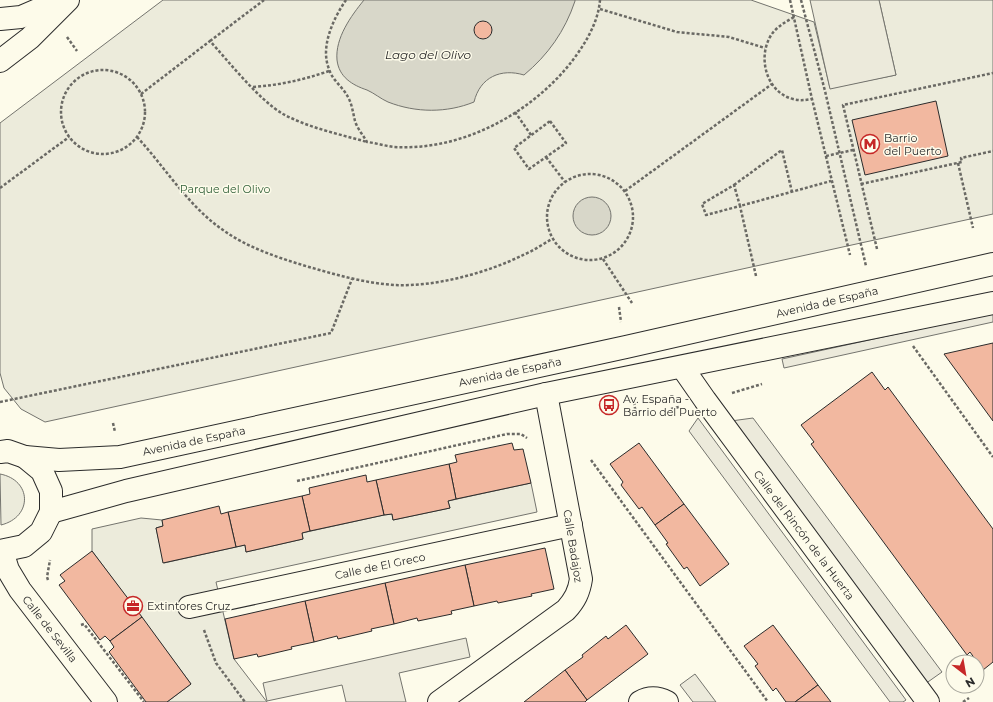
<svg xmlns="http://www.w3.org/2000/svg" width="993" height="702" viewBox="0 0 993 702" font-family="Montserrat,sans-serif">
	<rect width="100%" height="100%" fill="#fdfbea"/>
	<g fill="#ecebdb" stroke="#74746e">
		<polygon points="163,0 751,0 814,22 830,88 896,75 879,0 993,0 993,214 45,422 21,409 4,388 0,373 0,123"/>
		<path d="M 0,474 C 32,480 33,517 1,525 Z"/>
		<polygon points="531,483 537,512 216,582 234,659 267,702 167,702 191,684 92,551 92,529 141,518 162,520 163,526 156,528 164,563 245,545 246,552 303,539 302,533 384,515 392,514 393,520 450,508 448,501"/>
	</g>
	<g fill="#eceadb" stroke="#74746e">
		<polygon points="810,0 879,0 896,75 830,89"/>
		<polygon points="993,313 993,322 784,368 782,359"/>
		<polygon points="698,418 906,700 903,702 890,702 689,431"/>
		<polygon points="753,418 942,672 925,684 731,421"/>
		<polygon points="466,638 470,657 399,673 406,702 346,702 342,685 267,701 263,683"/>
		<polygon points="695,674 716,702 693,702 680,685"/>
	</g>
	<g fill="#d8d7c9" stroke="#74746e">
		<path d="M 364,0 L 575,0 L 575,1 C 565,31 548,55 524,75 C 501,68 480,77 474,102 C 447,113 416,113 388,102 C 381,99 374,93 367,90 C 352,85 339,77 337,60 C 335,38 351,16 364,0 Z"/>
		<circle cx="592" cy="216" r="19"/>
	</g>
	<g fill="#f2b8a0" stroke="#2b2b2b">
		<circle cx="483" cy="30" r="9"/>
		<polygon points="936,101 948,156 865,175 852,120"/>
		<polygon points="993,343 993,421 944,354"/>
		<polygon points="872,372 885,390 888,387 993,529 993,662 983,670 970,652 967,655 811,444 814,442 801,425"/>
		<polygon points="512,443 514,450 523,449 531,483 456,499 449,464 457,462 455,455"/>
		<polygon points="639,443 684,504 655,525 642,507 639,509 621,485 623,482 610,464"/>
		<polygon points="449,464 456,499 448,501 450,508 393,520 392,514 384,515 376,480"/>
		<polygon points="366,475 367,482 376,480 384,515 310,531 302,496 310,494 309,488"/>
		<polygon points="302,496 310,531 302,533 303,539 246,552 245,545 236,547 228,512"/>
		<polygon points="684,504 729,564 700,586 687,567 684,569 666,544 668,543 655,525"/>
		<polygon points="219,506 221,514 228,512 236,547 163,563 156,528 163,526 162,520"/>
		<polygon points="545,548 554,589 531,594 532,596 498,603 497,601 474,606 465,565"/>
		<polygon points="92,551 142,617 110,641 105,636 100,640 59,585 65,581 60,575"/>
		<polygon points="465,565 474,606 451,611 452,614 418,621 417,618 394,624 385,583"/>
		<polygon points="385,583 394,624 371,629 372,631 338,639 337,636 314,642 305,601"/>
		<polygon points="305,601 314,642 291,647 292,649 258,657 257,654 234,659 225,619"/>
		<polygon points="142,617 191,684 167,702 146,702 109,652 114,647 110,641"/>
		<polygon points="626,625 648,654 587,700 565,670 583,657 582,655 606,636 608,639"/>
		<polygon points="773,625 818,685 795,702 786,702 776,688 773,691 755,666 758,664 744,646"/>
		<polygon points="565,670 587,700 585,702 524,702"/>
		<polygon points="818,685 831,702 795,702"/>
	</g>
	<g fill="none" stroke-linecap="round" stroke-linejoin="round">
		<defs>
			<g id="minor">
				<polyline points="0,19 21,17 61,0"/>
				<polyline points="0,61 30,38 68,0"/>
				<polyline points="682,367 705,400 928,702"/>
				<polyline points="2,551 8,570 20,590 106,702"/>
				<polyline points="189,607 571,525"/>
				<path d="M 439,702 L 566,610 C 575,600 579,592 581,579 L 546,394"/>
				<path d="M 640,702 C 649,697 657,697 667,702"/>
			</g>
			<g id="secondary">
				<polyline points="0,452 8,451 25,457 42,471 51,491 51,512 41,532 24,546 0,551"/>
				<polyline points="25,457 59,460 120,457 626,347 993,264"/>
				<polyline points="51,512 126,491 546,394 993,303"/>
			</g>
		</defs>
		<use href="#minor" stroke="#2b2b2b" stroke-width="24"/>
		<use href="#secondary" stroke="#2b2b2b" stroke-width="24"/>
		<g stroke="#6a6964" stroke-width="2.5" stroke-dasharray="3 2" stroke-linecap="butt">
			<path d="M 346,0 C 333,19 320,47 329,69 C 332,80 343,87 348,97 C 352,104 353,113 355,121 C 357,128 363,135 367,142 C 376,143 385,146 394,147 C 461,151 528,115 569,65 C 584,46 598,24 600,0"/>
			<polyline points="790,0 812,99 850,255"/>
			<polyline points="801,0 825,91 866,266"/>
			<polyline points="600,9 677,32 729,37 765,48"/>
			<path d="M 794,17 C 784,23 774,28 769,39 C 758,61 768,93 793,99 C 800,101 805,100 812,99"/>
			<polyline points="67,37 77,51"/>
			<polyline points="210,41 264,0"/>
			<circle cx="103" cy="112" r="42"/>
			<path d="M 253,87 C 280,85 303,80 329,71"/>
			<path d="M 141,94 L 210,41 C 229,62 259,100 283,114 C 309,128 339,134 367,142"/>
			<polyline points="515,112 531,135"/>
			<polygon points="550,121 566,143 529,169 514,148"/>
			<path d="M 137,137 C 165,167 188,206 223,230 C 248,248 279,258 309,267 C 337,275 365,283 394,285 C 435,287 487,273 523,255 C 533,251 543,244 552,239"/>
			<polyline points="826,156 853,150"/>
			<polyline points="546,157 565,182"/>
			<polyline points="958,163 973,228"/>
			<circle cx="590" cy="217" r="43"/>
			<polyline points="861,184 962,162 961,158 993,151"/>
			<polyline points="734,185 782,150 792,192"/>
			<polyline points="0,188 69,137"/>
			<polyline points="625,191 772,84"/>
			<polyline points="877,249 843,105 993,73"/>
			<polyline points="603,259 632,303"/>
			<polyline points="756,276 740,206 706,215 702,204 734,185 740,206 831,181"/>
			<polyline points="619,307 621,322"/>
			<polyline points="913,346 993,457"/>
			<polyline points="732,393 762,384"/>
			<polyline points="0,402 331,333 352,279"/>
			<polyline points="634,402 636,415"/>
			<polyline points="671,409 679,407"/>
			<polyline points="113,423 115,432"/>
			<polyline points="591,460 768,702"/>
			<polyline points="297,481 507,434 521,434 527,438"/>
			<polyline points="48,580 47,577 50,560"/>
			<polyline points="81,625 84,624 144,702"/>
			<polyline points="204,630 216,663 245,702"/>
			<polyline points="963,702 969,698"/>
		</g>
		<use href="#minor" stroke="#fdfbea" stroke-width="22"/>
		<use href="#secondary" stroke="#fdfbea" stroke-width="22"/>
	</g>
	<defs>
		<symbol id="metro-ring" viewBox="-11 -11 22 22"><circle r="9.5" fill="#fdfbea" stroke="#c62828" stroke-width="1.5"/><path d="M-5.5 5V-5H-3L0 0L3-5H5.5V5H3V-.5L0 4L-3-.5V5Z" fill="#c62828"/></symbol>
		<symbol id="bus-ring" viewBox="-11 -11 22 22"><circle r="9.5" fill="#fdfbea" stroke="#c62828" stroke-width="1.5"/><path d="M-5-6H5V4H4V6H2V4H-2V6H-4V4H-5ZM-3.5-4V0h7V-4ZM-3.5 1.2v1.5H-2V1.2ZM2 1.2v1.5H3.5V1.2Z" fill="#c62828"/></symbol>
		<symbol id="office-ring" viewBox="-11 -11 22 22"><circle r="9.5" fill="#fdfbea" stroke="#c62828" stroke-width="1.5"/><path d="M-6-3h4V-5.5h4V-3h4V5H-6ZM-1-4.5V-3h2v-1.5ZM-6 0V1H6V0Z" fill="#c62828"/></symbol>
	</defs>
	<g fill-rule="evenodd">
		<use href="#metro-ring" x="859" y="133" width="22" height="22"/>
		<use href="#bus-ring" x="598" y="394" width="22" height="22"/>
		<use href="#office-ring" x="122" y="595" width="22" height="22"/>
	</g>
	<g text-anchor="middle" stroke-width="3" stroke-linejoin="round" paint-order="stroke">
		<g font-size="11" fill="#2b2b2b" stroke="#fdfbea" text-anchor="start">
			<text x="884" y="142">Barrio<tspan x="884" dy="13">del Puerto</tspan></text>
			<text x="623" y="403">Av. España -<tspan x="623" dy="13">Barrio del Puerto</tspan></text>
			<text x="147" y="610">Extintores Cruz</text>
		</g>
		<g font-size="11" fill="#34623c" stroke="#fdfbea">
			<text x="225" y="193">Parque del Olivo</text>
		</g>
		<g font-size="11" fill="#2b2b2b" stroke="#fdfbea">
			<text transform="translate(827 302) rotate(-13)" y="4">Avenida de España</text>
			<text transform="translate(510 372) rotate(-12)" y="4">Avenida de España</text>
			<text transform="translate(194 441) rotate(-12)" y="4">Avenida de España</text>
			<text transform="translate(804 535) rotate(53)" y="4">Calle del Rincón de la Huerta</text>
			<text transform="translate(573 546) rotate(81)" y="4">Calle Badajoz</text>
			<text transform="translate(380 566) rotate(-12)" y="4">Calle de El Greco</text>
			<text transform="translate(50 629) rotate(52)" y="4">Calle de Sevilla</text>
		</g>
		<g font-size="12" font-style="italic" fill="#2b2b2b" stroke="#fdfbea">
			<text x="428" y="59">Lago del Olivo</text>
		</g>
	</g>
	<g transform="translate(965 674) rotate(149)"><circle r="19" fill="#fdfbea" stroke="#a9a89e"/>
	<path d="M0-3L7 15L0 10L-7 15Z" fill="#c62828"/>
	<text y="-6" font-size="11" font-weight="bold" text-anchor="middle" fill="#2b2b2b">N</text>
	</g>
</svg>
